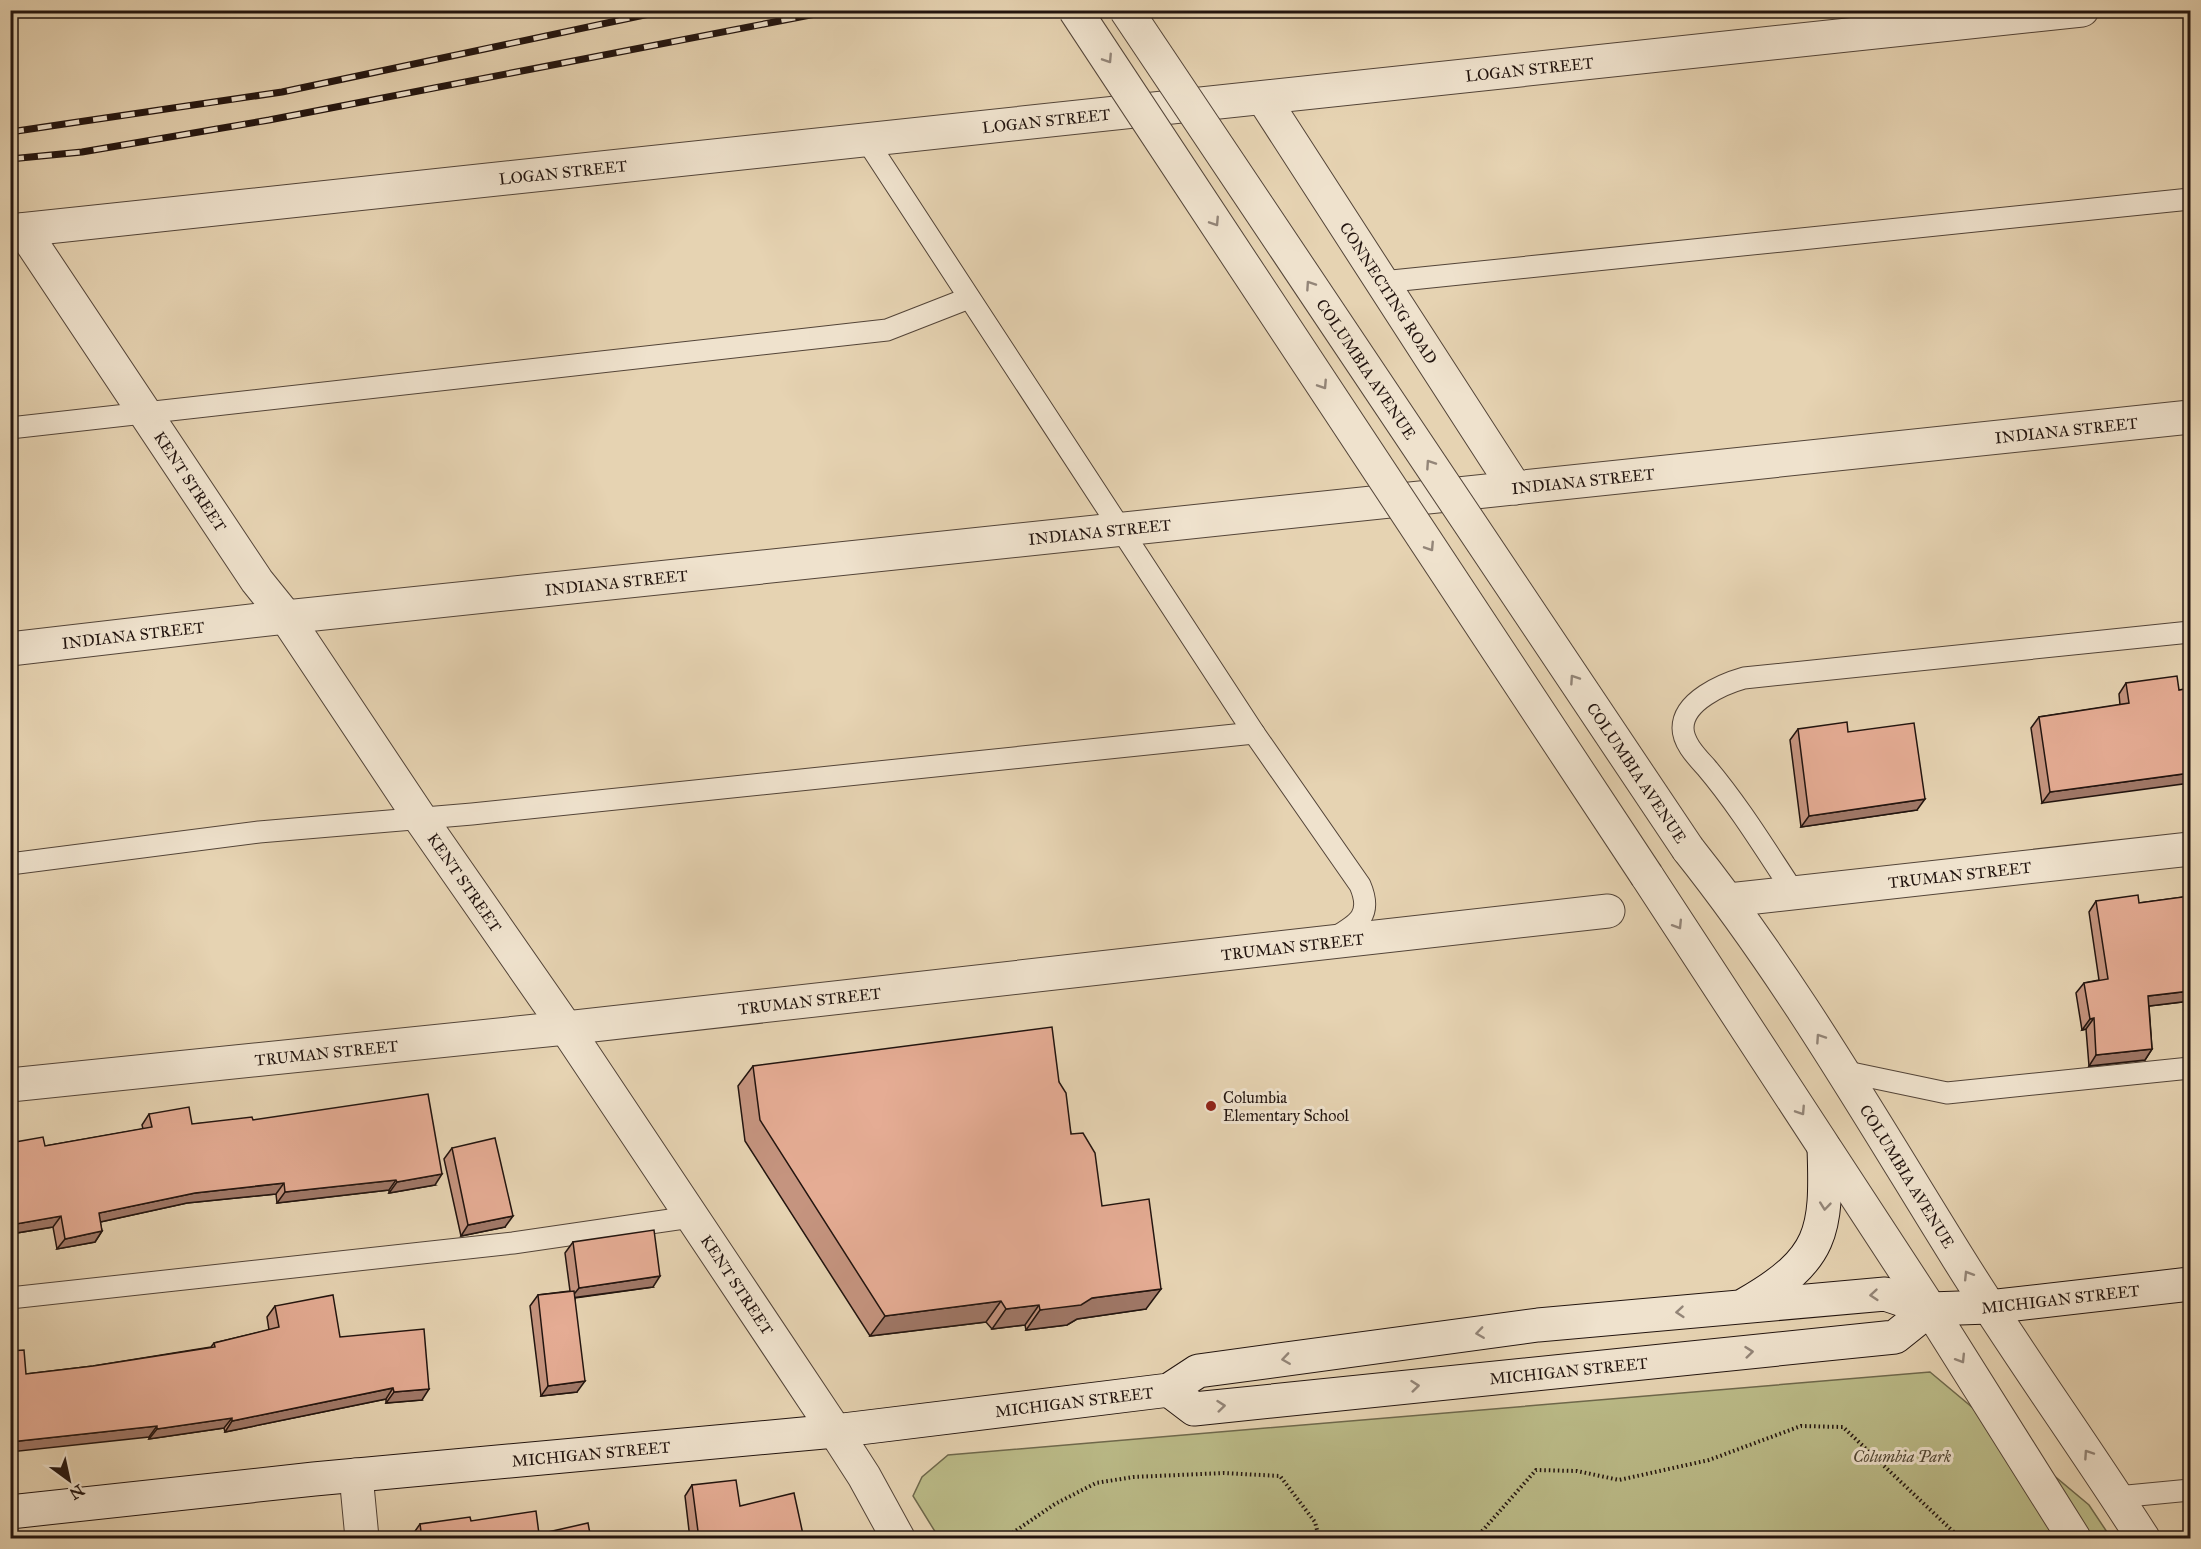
<svg xmlns="http://www.w3.org/2000/svg" width="2201" height="1549" viewBox="0 0 2201 1549" font-family="'IM FELL Great Primer',serif">
	<rect width="100%" height="100%" fill="#e6d3b2"/>
	<filter id="stains"><feTurbulence type="fractalNoise" baseFrequency=".00333" numOctaves="4"/><feColorMatrix values="0 0 0 0 .2 0 0 0 0 .09 0 0 0 0 .02 0 0 0 .5 -.17"/></filter>
	<radialGradient id="worn" r=".72"><stop offset=".6" stop-color="#630" stop-opacity="0"/><stop offset="1" stop-color="#630" stop-opacity=".3"/></radialGradient>
	<polygon fill="#bb8" stroke="#6e684c" stroke-width="1.5" points="1930,1372 2089,1505 2111,1538 939,1538 913,1496 922,1477 948,1455"/>
	<g fill="none" stroke-linecap="round" stroke-linejoin="round">
		<defs>
			<g id="service">
				<path d="M 867,141 L 1254,733 L 1360,885 C 1373,915 1358,924 1334,938"/>
				<polyline points="1382,282 2190,199"/>
				<polyline points="10,428 887,330 969,298"/>
				<polyline points="10,864 259,832 472,814 1254,733"/>
				<path d="M 1793,891 C 1765,849 1739,806 1706,767 C 1697,757 1683,743 1683,728 C 1683,701 1723,684 1744,678 L 2190,632"/>
				<polyline points="1842,1071 1947,1093 2190,1068"/>
				<polyline points="10,1298 513,1243 691,1217"/>
				<polyline points="2117,1497 2190,1490"/>
			</g>
			<g id="minor">
				<path id="s1" d="M 1263,98 L 1515,488"/>
				<path id="s2" d="M 23,230 L 257,581 L 286,617 L 420,818 L 566,1028 L 835,1431 L 864,1476 L 898,1538"/>
				<path id="s3" d="M 10,231 L 2082,10"/>
				<path id="s4" d="M 10,649 L 286,617 L 2190,417"/>
				<path id="s5" d="M 1729,900 L 2190,849"/>
				<path id="s6" d="M 10,1085 L 566,1028 L 1608,911"/>
				<polyline points="356,1475 362,1538"/>
			</g>
			<g id="tertiary">
				<path id="s7" d="M 1688,849 C 1790,977 1872,1120 1958,1258 C 2017,1353 2083,1444 2143,1538"/>
				<polyline points="1647,876 1930,1309 2074,1538"/>
			</g>
			<g id="secondary">
				<path d="M 1746,1304 C 1824,1259 1827,1232 1824,1148"/>
				<path id="s8" d="M 1169,1390 L 1194,1409 L 1895,1337 L 1930,1309"/>
				<path id="s9" d="M 10,1512 L 314,1479 L 835,1431 L 1169,1390 L 1198,1371 L 1538,1325 L 1885,1294 L 1930,1309 L 1989,1307 L 2190,1284"/>
			</g>
		</defs>
		<use href="#service" stroke="#534438" stroke-width="23"/>
		<use href="#minor" stroke="#534438" stroke-width="35"/>
		<use href="#tertiary" stroke="#534438" stroke-width="35"/>
		<use href="#secondary" stroke="#22140f" stroke-width="35"/>
		<g stroke="#22140f" stroke-width="4" stroke-dasharray="1.5 3" stroke-linecap="butt">
			<polyline points="1005,1538 1055,1504 1096,1483 1133,1477 1224,1473 1280,1476 1315,1522 1319,1538"/>
			<polyline points="1476,1538 1536,1470 1577,1471 1619,1480 1709,1460 1801,1426 1843,1427 1960,1538"/>
		</g>
		<use href="#service" stroke="#efe2cd" stroke-width="21"/>
		<use href="#minor" stroke="#efe2cd" stroke-width="33"/>
		<use href="#tertiary" stroke="#efe2cd" stroke-width="33"/>
		<use href="#secondary" stroke="#efe2cd" stroke-width="33"/>
		<defs>
			<g id="rail">
				<polyline points="10,132 282,92 668,10"/>
				<polyline points="10,159 82,152 269,120 836,10"/>
			</g>
		</defs>
		<use href="#rail" stroke="#22140f" stroke-width="7"/>
		<use href="#rail" stroke="#efe2cd" stroke-width="4.5" stroke-dasharray="14" stroke-linecap="butt"/>
		<defs>
			<g id="tertiary-bridge">
				<polyline points="1075,10 1647,876"/>
				<path id="s10" d="M 1126,10 L 1688,849"/>
			</g>
		</defs>
		<use href="#tertiary-bridge" stroke="#534438" stroke-width="35" stroke-linecap="butt"/>
		<use href="#tertiary-bridge" stroke="#efe2cd" stroke-width="33"/>
	</g>
	<g fill="#c5947f" stroke="#22140f" stroke-width="1.5">
		<polygon points="2126,683 2179,690 2042,803 2031,728 2039,717 2120,705 2119,694"/>
		<polygon points="1798,729 1848,732 1917,810 1801,827 1790,740"/>
		<polygon points="2190,896 2190,1001 2149,1006 2152,1049 2145,1060 2089,1066 2086,1029 2082,1030 2076,993 2084,983 2099,980 2089,912 2096,901 2139,903"/>
		<polygon points="753,1066 1059,1082 1071,1134 1146,1309 1077,1319 1067,1325 1026,1330 1025,1325 992,1329 986,1322 870,1336 745,1141 738,1086"/>
		<polygon points="149,1114 192,1124 253,1120 435,1185 389,1193 389,1190 277,1203 276,1194 187,1203 100,1222 102,1231 95,1242 57,1249 53,1227 10,1234 10,1143 45,1146 143,1129 142,1125"/>
		<polygon points="452,1148 505,1227 461,1236 444,1159"/>
		<polygon points="573,1242 653,1287 575,1298 577,1392 541,1396 530,1306 538,1295 570,1291 565,1253"/>
		<polygon points="275,1306 340,1337 422,1400 386,1403 386,1399 225,1432 224,1428 149,1439 149,1437 26,1374 93,1366 211,1347 214,1343 269,1330 267,1317"/>
		<polygon points="692,1485 740,1506 804,1539 690,1539 685,1496"/>
		<polygon points="471,1521 539,1534 591,1539 413,1539 413,1534 420,1524"/>
	</g>
	<g fill="#a07868" stroke="#22140f" stroke-width="1.5">
		<polygon points="2190,773 2190,783 2042,803 2050,792"/>
		<polygon points="1925,799 1917,810 1801,827 1809,816"/>
		<polygon points="2190,991 2190,1001 2141,1007 2148,996"/>
		<polygon points="2094,1018 2086,1029 2082,1030 2090,1019"/>
		<polygon points="2152,1049 2145,1060 2089,1066 2096,1055"/>
		<polygon points="442,1174 435,1185 389,1193 397,1182"/>
		<polygon points="396,1180 389,1190 277,1203 285,1192"/>
		<polygon points="284,1183 276,1194 187,1203 91,1224 99,1213 195,1193"/>
		<polygon points="61,1216 53,1227 10,1234 10,1232 16,1224"/>
		<polygon points="513,1216 505,1227 461,1236 468,1225"/>
		<polygon points="102,1231 95,1242 57,1249 65,1239"/>
		<polygon points="660,1276 653,1287 571,1298 579,1288"/>
		<polygon points="1161,1289 1146,1309 1077,1319 1067,1325 1026,1330 1040,1310 1092,1298"/>
		<polygon points="1001,1301 986,1322 870,1336 885,1316"/>
		<polygon points="1039,1305 1025,1325 992,1329 1006,1309"/>
		<polygon points="585,1381 577,1392 541,1396 548,1386"/>
		<polygon points="393,1388 386,1399 225,1432 232,1421"/>
		<polygon points="429,1389 422,1400 386,1403 394,1392"/>
		<polygon points="232,1418 224,1428 149,1439 157,1429"/>
		<polygon points="157,1426 149,1437 10,1452 10,1442"/>
	</g>
	<g fill="#e5ac94" stroke="#22140f" stroke-width="1.5">
		<polygon points="2177,676 2179,690 2190,688 2190,773 2050,792 2039,717 2129,703 2126,683"/>
		<polygon points="1847,722 1848,732 1914,723 1925,799 1809,816 1798,729"/>
		<polygon points="2138,895 2139,903 2190,896 2190,991 2148,996 2152,1049 2096,1055 2094,1018 2090,1019 2084,983 2108,979 2096,901"/>
		<polygon points="1052,1027 1059,1082 1066,1093 1071,1134 1083,1133 1095,1153 1102,1206 1149,1199 1161,1289 1092,1298 1081,1305 1040,1310 1039,1305 1006,1309 1001,1301 885,1316 760,1120 753,1066"/>
		<polygon points="428,1094 442,1174 397,1182 396,1180 285,1192 284,1183 195,1193 99,1213 102,1231 65,1239 61,1216 16,1224 14,1212 10,1212 10,1143 43,1137 45,1146 152,1127 149,1114 189,1107 192,1124 252,1117 253,1120"/>
		<polygon points="495,1138 513,1216 468,1225 452,1148"/>
		<polygon points="654,1230 660,1276 579,1288 573,1242"/>
		<polygon points="574,1291 585,1381 548,1386 538,1295"/>
		<polygon points="333,1295 340,1337 424,1329 429,1389 394,1392 393,1388 232,1421 232,1418 157,1429 157,1426 10,1442 10,1351 24,1350 26,1374 93,1366 215,1347 214,1343 279,1327 275,1306"/>
		<polygon points="736,1480 740,1506 794,1493 804,1539 699,1539 692,1485"/>
		<polygon points="536,1511 539,1534 588,1523 591,1539 422,1539 420,1524 470,1517 471,1521"/>
		<polygon points="337,1532 338,1539 285,1539"/>
	</g>
	<defs><path id="oneway-chevron" d="M-2-3.5L2.5 0L-2 3.5" fill="none" stroke-width="1.6" stroke-linecap="round" stroke-linejoin="round" transform="scale(1.5)"/></defs>
	<g stroke="#938578">
		<use href="#oneway-chevron" transform="translate(1108 59) rotate(57)"/>
		<use href="#oneway-chevron" transform="translate(1215 222) rotate(57)"/>
		<use href="#oneway-chevron" transform="translate(1310 285) rotate(-124)"/>
		<use href="#oneway-chevron" transform="translate(1323 385) rotate(57)"/>
		<use href="#oneway-chevron" transform="translate(1430 464) rotate(-124)"/>
		<use href="#oneway-chevron" transform="translate(1430 547) rotate(57)"/>
		<use href="#oneway-chevron" transform="translate(1574 679) rotate(-124)"/>
		<use href="#oneway-chevron" transform="translate(1678 925) rotate(58)"/>
		<use href="#oneway-chevron" transform="translate(1820 1038) rotate(-124)"/>
		<use href="#oneway-chevron" transform="translate(1801 1111) rotate(57)"/>
		<use href="#oneway-chevron" transform="translate(1825 1206) rotate(96)"/>
		<use href="#oneway-chevron" transform="translate(1968 1275) rotate(-122)"/>
		<use href="#oneway-chevron" transform="translate(1874 1295) rotate(175)"/>
		<use href="#oneway-chevron" transform="translate(1680 1312) rotate(175)"/>
		<use href="#oneway-chevron" transform="translate(1480 1333) rotate(172)"/>
		<use href="#oneway-chevron" transform="translate(1749 1352) rotate(-6)"/>
		<use href="#oneway-chevron" transform="translate(1286 1359) rotate(172)"/>
		<use href="#oneway-chevron" transform="translate(1961 1359) rotate(58)"/>
		<use href="#oneway-chevron" transform="translate(1415 1386) rotate(-6)"/>
		<use href="#oneway-chevron" transform="translate(1221 1406) rotate(-6)"/>
		<use href="#oneway-chevron" transform="translate(2088 1454) rotate(-124)"/>
	</g>
	<circle fill="#8f2418" stroke="#efe2cd" stroke-width="2" cx="1211" cy="1106" r="6"/>
	<g text-anchor="middle" stroke-width="6" stroke-linejoin="round" paint-order="stroke">
		<g font-size="16" fill="#22140f" stroke="#efe2cd">
			<text dy="6" stroke="none"><textPath href="#s3" startOffset="1528">LOGAN STREET</textPath></text>
			<text dy="6" stroke="none"><textPath href="#s3" startOffset="1042">LOGAN STREET</textPath></text>
			<text dy="6" stroke="none"><textPath href="#s3" startOffset="556">LOGAN STREET</textPath></text>
			<text dy="6" stroke="none"><textPath href="#s1" startOffset="232">CONNECTING ROAD</textPath></text>
			<text dy="6" stroke="none"><textPath href="#s10" startOffset="432">COLUMBIA AVENUE</textPath></text>
			<text dy="6" stroke="none"><textPath href="#s4" startOffset="2068">INDIANA STREET</textPath></text>
			<text dy="6" stroke="none"><textPath href="#s2" startOffset="302">KENT STREET</textPath></text>
			<text dy="6" stroke="none"><textPath href="#s4" startOffset="1582">INDIANA STREET</textPath></text>
			<text dy="6" stroke="none"><textPath href="#s4" startOffset="1096">INDIANA STREET</textPath></text>
			<text dy="6" stroke="none"><textPath href="#s4" startOffset="610">INDIANA STREET</textPath></text>
			<text dy="6" stroke="none"><textPath href="#s4" startOffset="124">INDIANA STREET</textPath></text>
			<text dy="6" stroke="none"><textPath href="#s10" startOffset="918">COLUMBIA AVENUE</textPath></text>
			<text dy="6" stroke="none"><textPath href="#s5" startOffset="232">TRUMAN STREET</textPath></text>
			<text dy="6" stroke="none"><textPath href="#s2" startOffset="788">KENT STREET</textPath></text>
			<text dy="6" stroke="none"><textPath href="#s6" startOffset="1290">TRUMAN STREET</textPath></text>
			<text dy="6" stroke="none"><textPath href="#s6" startOffset="804">TRUMAN STREET</textPath></text>
			<text dy="6" stroke="none"><textPath href="#s6" startOffset="318">TRUMAN STREET</textPath></text>
			<text dy="6" stroke="none"><textPath href="#s7" startOffset="394">COLUMBIA AVENUE</textPath></text>
			<text dy="6" stroke="none"><textPath href="#s2" startOffset="1274">KENT STREET</textPath></text>
			<text dy="6" stroke="none"><textPath href="#s9" startOffset="2070">MICHIGAN STREET</textPath></text>
			<text dy="6" stroke="none"><textPath href="#s8" startOffset="408">MICHIGAN STREET</textPath></text>
			<text dy="6" stroke="none"><textPath href="#s9" startOffset="1070">MICHIGAN STREET</textPath></text>
			<text dy="6" stroke="none"><textPath href="#s9" startOffset="584">MICHIGAN STREET</textPath></text>
		</g>
		<g font-size="16" fill="#22140f" stroke="#efe2cd" text-anchor="start">
			<text x="1223" y="1103">Columbia<tspan x="1223" dy="18">Elementary School</tspan></text>
		</g>
		<g font-size="16" font-style="italic" fill="#504633" stroke="#efe2cd">
			<text x="1902" y="1462">Columbia Park</text>
		</g>
	</g>
	<rect width="2201" height="1549" fill="none" stroke="#e6d3b2" stroke-width="36"/>
	<rect x="12" y="12" width="2177" height="1525" fill="none" stroke="#22140f" stroke-width="3"/>
	<rect x="18" y="18" width="2165" height="1513" fill="none" stroke="#22140f" stroke-width="1.5"/>
	<g transform="translate(69 1480) rotate(147)" stroke="#efe2cd" stroke-width="4.5" paint-order="stroke">
	<path d="M0-4.5L10 22L0 15L-10 22Z" fill="#22140f"/>
	<text y="-9" font-size="16" font-weight="bold" text-anchor="middle" fill="#22140f">N</text>
	</g>
	<rect width="100%" height="100%" filter="url(#stains)"/>
	<rect width="100%" height="100%" fill="url(#worn)"/>
</svg>
